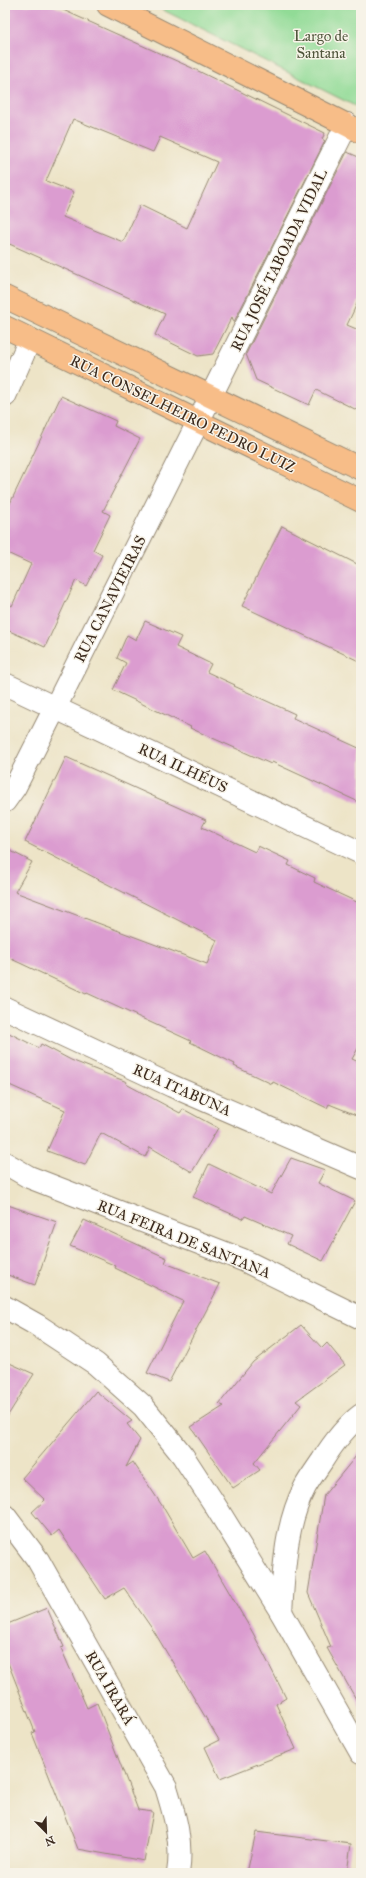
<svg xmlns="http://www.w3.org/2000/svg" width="366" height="1878" viewBox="0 0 366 1878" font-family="'IM FELL Great Primer',serif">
	<rect width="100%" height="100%" fill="#f7f3e8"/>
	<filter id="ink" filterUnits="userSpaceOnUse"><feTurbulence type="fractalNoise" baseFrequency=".025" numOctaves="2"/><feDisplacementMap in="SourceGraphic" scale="8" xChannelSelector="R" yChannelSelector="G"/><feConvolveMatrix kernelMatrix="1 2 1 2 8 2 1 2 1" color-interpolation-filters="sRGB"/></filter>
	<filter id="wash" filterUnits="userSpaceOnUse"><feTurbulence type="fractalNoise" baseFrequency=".012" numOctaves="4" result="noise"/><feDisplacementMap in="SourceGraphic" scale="16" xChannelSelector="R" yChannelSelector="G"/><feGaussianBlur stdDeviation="0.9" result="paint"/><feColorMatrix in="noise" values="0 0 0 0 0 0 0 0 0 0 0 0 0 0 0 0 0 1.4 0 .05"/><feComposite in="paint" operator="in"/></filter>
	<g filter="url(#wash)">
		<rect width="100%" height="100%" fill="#ede4c7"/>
		<polygon fill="#91db96" stroke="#66825a" points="153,5 361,5 361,109"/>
		<g id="blocks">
			<g fill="#db9cd0" fill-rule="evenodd">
				<path d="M 5,5 L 52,5 L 190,67 L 325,133 L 322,139 L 325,141 L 234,322 L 232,317 L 213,354 L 198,356 L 155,335 L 165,314 L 5,242 ZM 73,119 L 153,152 L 160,137 L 217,162 L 187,228 L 140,205 L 123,242 L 63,217 L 74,192 L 46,181 Z"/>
				<polygon points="347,152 361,158 361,295 347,325 361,331 361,412 316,390 309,405 256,380 246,354"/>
				<polygon points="61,396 116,421 114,426 140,439 103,511 110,515 93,550 102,555 86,586 76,580 45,647 5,629 5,602 12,606 31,564 5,552 5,514"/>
				<polygon points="282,526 361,566 361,662 242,606"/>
				<polygon points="145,621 181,637 176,647 211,664 207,672 235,685 234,686 295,714 293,718 361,749 361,803 272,762 271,764 190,728 191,727 113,690 126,663 117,658 127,635 136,640"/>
				<polygon points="66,757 206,820 202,827 255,852 258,846 290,861 288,865 315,878 314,882 361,904 361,1043 352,1059 361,1063 361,1117 329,1104 327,1108 273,1082 272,1084 234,1066 235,1064 190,1042 191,1041 87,993 86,994 5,956 5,848 32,862 15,892 207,964 217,940 25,842"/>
				<polygon points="5,1031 39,1048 41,1044 71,1060 127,1082 126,1084 180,1113 183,1109 218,1128 192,1172 150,1147 145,1157 101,1133 85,1165 47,1151 65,1110 5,1083"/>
				<polygon points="291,1158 325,1170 318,1183 355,1201 323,1261 287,1244 291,1236 245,1216 243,1219 193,1197 209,1164 271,1194"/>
				<polygon points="5,1204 57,1222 35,1285 5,1274"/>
				<polygon points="84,1220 167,1258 165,1263 220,1284 169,1382 147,1373 183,1301 115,1268 116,1266 70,1246"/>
				<polygon points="301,1325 322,1348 327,1343 345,1365 296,1401 301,1405 254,1463 260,1470 233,1488 191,1427 224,1406 219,1404 253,1362"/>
				<polygon points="5,1361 34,1374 5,1420"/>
				<polygon points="96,1391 132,1421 127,1424 140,1440 126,1467 133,1462 163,1507 193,1558 205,1551 253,1633 286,1698 276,1704 296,1749 220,1779 205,1747 219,1740 155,1633 124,1588 105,1599 59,1530 52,1536 32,1512 45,1500 22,1478"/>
				<polygon points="361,1450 361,1708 327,1648 331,1647 308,1593 324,1495"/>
				<polygon points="47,1608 64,1647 61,1648 87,1708 97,1703 138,1810 153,1812 144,1861 78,1849 32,1733 35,1732 5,1655 5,1625"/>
				<polygon points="256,1832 351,1844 347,1873 247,1873"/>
			</g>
		</g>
	</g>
	<g filter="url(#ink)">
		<use href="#blocks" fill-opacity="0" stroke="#948772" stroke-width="1"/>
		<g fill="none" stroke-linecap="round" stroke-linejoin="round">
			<defs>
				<g id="minor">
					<polyline points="5,396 30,339"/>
					<polyline points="5,684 361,853"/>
					<polyline points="5,801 15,787 55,708 347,124"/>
					<polyline points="5,1008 172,1086 361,1168"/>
					<polyline points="5,1163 29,1177 243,1260 361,1318"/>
					<polyline points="5,1307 37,1325 96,1364 143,1406 183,1456 213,1502 281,1612 361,1753"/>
					<path d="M 5,1516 L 38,1560 L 166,1787 C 175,1816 183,1843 178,1873"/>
					<path d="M 281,1612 C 284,1570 285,1525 305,1487 C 310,1478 316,1470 322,1461 C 332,1445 345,1427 361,1415"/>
				</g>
				<g id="major">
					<polyline points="108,5 361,132"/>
					<polyline points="5,297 361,469"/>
					<polyline points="5,327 361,501"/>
				</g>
			</defs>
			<use href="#minor" stroke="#948772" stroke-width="24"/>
			<use href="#major" stroke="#948772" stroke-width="24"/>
			<use href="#minor" stroke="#fff" stroke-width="22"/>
			<use href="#major" stroke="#f7bd88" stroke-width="22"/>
		</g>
	</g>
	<g text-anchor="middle" stroke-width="3" stroke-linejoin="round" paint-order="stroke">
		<g font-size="15" fill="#50563c" stroke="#f7f3e8">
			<text x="321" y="41">Largo de<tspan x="321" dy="17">Santana</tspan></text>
		</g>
		<g font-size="15" fill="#3b2a1e" stroke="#f7f3e8">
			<text transform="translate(279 260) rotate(-64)" y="5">RUA JOSÉ TABOADA VIDAL</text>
			<text transform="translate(183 414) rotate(26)" y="5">RUA CONSELHEIRO PEDRO LUIZ</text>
			<text transform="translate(110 599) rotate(-63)" y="5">RUA CANAVIEIRAS</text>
			<text transform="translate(183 768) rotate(25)" y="5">RUA ILHÉUS</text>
			<text transform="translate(182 1090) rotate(24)" y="5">RUA ITABUNA</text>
			<text transform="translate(184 1239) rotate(22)" y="5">RUA FEIRA DE SANTANA</text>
			<text transform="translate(110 1688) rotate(60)" y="5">RUA IRARÁ</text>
		</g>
	</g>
	<rect width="366" height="1878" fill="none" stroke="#f7f3e8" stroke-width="20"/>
	<g transform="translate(46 1832) rotate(157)" stroke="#f7f3e8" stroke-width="3" paint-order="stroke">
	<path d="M0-3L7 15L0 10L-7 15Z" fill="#3b2a1e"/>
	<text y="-6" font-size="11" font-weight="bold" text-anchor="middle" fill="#3b2a1e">N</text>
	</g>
</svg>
